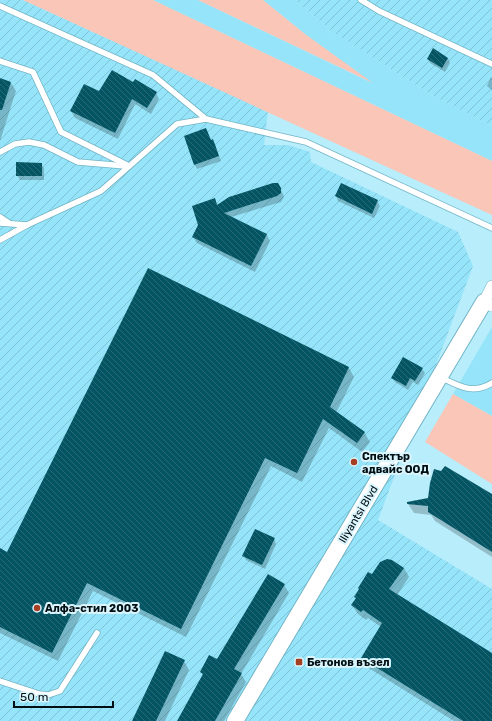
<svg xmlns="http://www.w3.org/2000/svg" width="492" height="721" viewBox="0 0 492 721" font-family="Rubik,sans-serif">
	<defs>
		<pattern id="industrial-furrows" width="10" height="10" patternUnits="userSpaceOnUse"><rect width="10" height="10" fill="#95e4f9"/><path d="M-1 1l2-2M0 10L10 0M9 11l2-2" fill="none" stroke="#7fc2d5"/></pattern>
		<pattern id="building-back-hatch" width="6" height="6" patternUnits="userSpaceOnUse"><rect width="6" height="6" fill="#045564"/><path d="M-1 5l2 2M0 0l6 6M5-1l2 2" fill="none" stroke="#276975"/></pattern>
	</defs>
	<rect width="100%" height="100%" fill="#b8edfc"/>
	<g fill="#95e4f9">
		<polygon points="153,0 198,0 370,82 305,34 263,0 295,0 333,32 430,94 492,126 492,161"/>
		<polygon points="492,327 492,416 453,394"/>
	</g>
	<g fill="url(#industrial-furrows)">
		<polygon points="0,0 23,0 268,111 264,145 288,145 310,152 311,162 458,232 473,266 378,520 492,589 492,721 0,721"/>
		<polygon points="295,0 492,0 492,126 430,94 333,32"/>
	</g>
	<g fill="#f9c6b8">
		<polygon points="23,0 153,0 492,161 492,215"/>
		<polygon points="198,0 263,0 305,34 373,83"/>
		<polygon points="453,394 492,416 492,484 425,442"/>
	</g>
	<g fill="#0003">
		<polygon points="448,58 450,63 445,72 430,63 428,59"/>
		<polygon points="491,77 492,78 492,90 487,86"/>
		<polygon points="0,79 11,83 16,91 0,141"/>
		<polygon points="99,93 156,93 159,99 151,114 135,104 118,139 75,118 71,111"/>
		<polygon points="211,141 215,145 221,161 197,169 195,165"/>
		<polygon points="41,164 44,168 44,180 20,180 17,175"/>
		<polygon points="341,184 377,201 380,206 374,218 338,201 336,196"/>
		<polygon points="280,187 284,197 281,202 231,217 267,235 270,241 255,272 197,243 193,237 214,199 218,205"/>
		<polygon points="149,269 349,368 354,377 336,413 364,432 370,442 362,452 329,428 302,482 271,466 186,637 93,591 58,661 0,633 0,549 8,553"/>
		<polygon points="422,369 425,373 418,385 413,382 408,390 395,382 392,378"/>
		<polygon points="492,496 492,557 435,521 431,515 414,513 408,504 429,498"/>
		<polygon points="274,539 276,544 265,569 246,560 244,556"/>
		<polygon points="404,568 409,577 397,595 492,654 492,721 454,721 367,667 362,658 381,627 368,618 366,620 358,614 352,605 372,576"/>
		<polygon points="284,585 289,593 241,674 246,682 224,721 178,721 203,675 201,672 217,661"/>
		<polygon points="184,661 189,670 165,721 133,721"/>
	</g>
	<g fill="url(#building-back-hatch)">
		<polygon points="433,48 448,58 442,68 427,59"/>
		<polygon points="112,70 133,82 135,79 157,92 147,108 132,99 115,133 70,111 84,84 99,91"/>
		<polygon points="0,78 11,82 2,110 0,110"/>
		<polygon points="206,128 211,140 213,139 219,156 194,165 184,136"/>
		<polygon points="16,162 42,163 42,176 16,176"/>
		<polygon points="273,183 278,183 281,188 281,193 277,196 224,213 267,234 251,266 192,237 198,225 192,206 215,198 217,205 229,197"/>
		<polygon points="341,183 378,200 372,214 335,196"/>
		<polygon points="148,268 349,367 330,407 365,432 357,443 323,419 297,473 265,458 181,629 87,583 52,653 0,627 0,548 7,552"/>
		<polygon points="403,357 423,368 415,381 410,378 406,386 391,378"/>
		<polygon points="445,466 492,494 492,552 428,512 428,506 407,504 407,502 428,498 430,483 434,469 441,471"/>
		<polygon points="255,529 275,538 262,565 242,556"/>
		<polygon points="387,559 392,560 404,568 389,589 492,653 492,721 463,721 361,658 382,623 363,610 361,612 351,605 356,598 354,597 359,589 358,588 368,572 372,574 380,562"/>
		<polygon points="268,574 285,584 234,669 242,673 215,721 177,721 203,674 200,672 209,655 217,659"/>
		<polygon points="165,651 185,660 156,721 132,721"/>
	</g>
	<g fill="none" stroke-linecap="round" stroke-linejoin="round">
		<defs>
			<g id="lane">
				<polyline points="361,0 379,11 492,64"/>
				<polyline points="0,6 153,75 206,119"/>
				<polyline points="0,61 33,72 61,132 129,166"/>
				<polyline points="0,152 15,144 29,142 44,145 78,162 125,166"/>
				<polyline points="0,217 9,223"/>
				<polyline points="0,223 27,225"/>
				<polyline points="0,240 27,225 101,191 177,124 206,119 306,142 492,228"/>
				<path d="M 440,377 C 459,386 472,395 492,383"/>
				<polyline points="0,681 39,694 48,695 60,691 97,633"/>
			</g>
			<polyline id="street" points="492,286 484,302 492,306"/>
			<polyline id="secondary" points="235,721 484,302"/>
		</defs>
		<use href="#lane" stroke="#72b5c6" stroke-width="7"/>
		<use href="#street" stroke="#72b5c6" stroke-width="12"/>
		<use href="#secondary" stroke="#72b5c6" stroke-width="18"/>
		<use href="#lane" stroke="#fff" stroke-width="5.5"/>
		<use href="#street" stroke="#fff" stroke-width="11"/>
		<use href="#secondary" stroke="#fff" stroke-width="16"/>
	</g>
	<g fill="#a63e21" stroke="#dbf5fc" stroke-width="1.5">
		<circle cx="354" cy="462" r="4"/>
		<circle cx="37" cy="608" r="4"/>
		<rect x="295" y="658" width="8" height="8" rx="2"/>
	</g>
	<g text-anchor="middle" stroke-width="4" stroke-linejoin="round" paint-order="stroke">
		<g font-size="11" font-weight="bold" fill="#000f14" stroke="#dbf5fc" text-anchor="start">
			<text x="362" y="460">Спектър<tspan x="362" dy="13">адвайс ООД</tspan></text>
			<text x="45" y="612">Алфа-стил 2003</text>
			<text x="307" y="666">Бетонов възел</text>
		</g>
		<g font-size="11" fill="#000f14" stroke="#dbf5fc">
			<text transform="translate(358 514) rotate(-59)" y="4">Iliyantsi Blvd</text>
		</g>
	</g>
	<path d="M14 701v6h99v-6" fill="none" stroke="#000f14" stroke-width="2"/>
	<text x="20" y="701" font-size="12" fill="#000f14" stroke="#dbf5fc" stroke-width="3" paint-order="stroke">50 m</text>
</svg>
